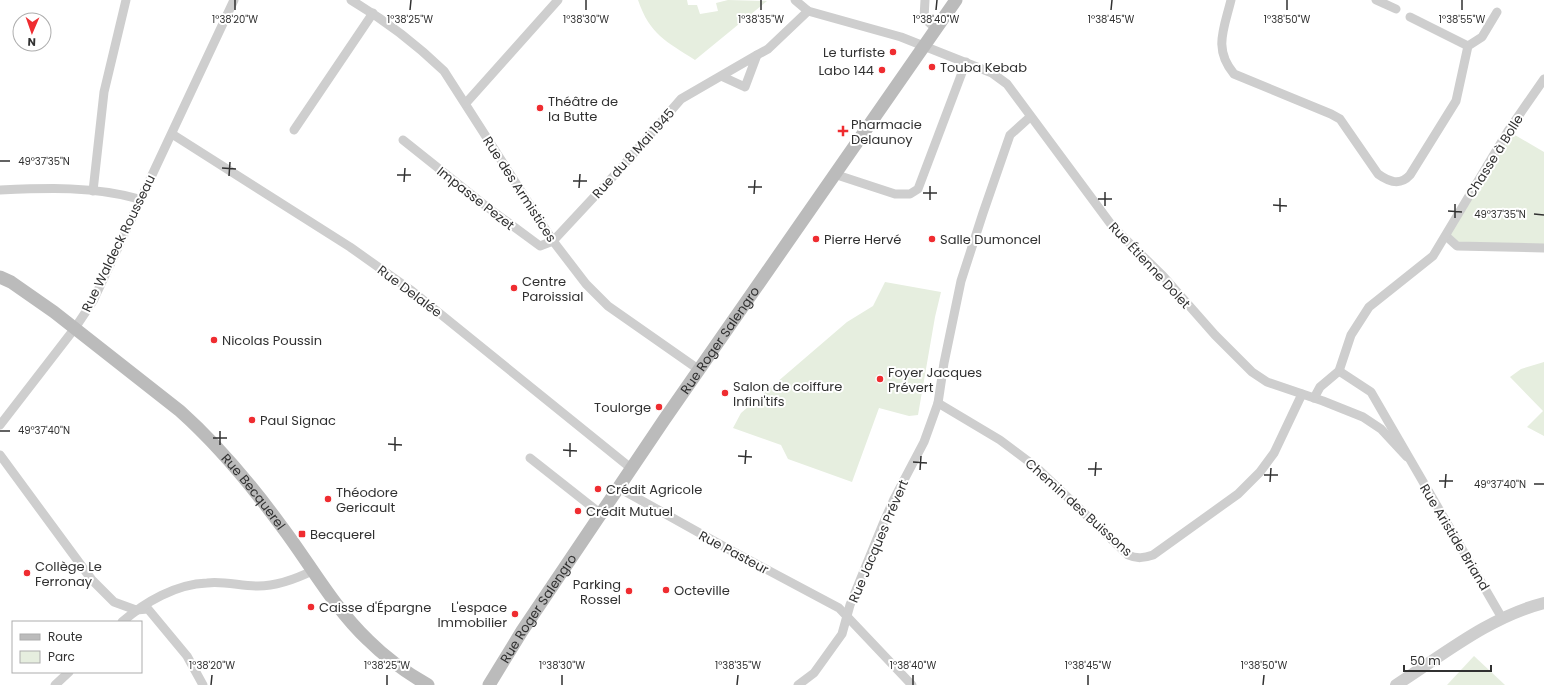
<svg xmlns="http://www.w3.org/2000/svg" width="1544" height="685" viewBox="0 0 1544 685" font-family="Poppins,sans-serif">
	<rect width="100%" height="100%" fill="#fff"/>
	<g fill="#e6eedf">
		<path d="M 638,0 L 687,0 L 688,5 L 697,5 L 700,14 L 718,11 L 716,3 L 728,0 L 767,1 L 695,60 C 666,41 650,35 638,0 Z"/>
		<polygon points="1508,131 1544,152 1544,248 1457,246 1446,236"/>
		<polygon points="885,282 941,292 935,317 918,415 909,416 879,408 852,482 788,459 781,445 733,428 741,413 847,322 873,306"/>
		<polygon points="1544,362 1544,436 1527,427 1543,411 1510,377 1521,369"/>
		<polygon points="1474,656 1505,685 1447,685"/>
	</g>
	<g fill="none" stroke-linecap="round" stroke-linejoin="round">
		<g stroke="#cecece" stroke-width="9">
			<path d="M 351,0 C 385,20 416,44 444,71 L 553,241 L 586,284 L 608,306 L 698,369"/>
			<polyline points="795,0 808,11 901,37 992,73 1007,84 1113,227 1163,276 1215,335 1252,372 1267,382 1323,401 1363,417 1381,429 1407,457"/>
			<polyline points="925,0 924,18 936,29"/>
			<path d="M 1231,0 C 1224,29 1213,49 1234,74 L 1331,114 L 1340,119 L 1378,174 C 1389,182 1400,186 1410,175 L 1456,101 L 1468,46 L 1482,37 L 1497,12"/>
			<polyline points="1376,0 1396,9"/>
			<polyline points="1410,17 1468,46"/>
			<polyline points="757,55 768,49 808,11"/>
			<polyline points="466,103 558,0"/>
			<polyline points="294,130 373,13"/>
			<polyline points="172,134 350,247 412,291 632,469"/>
			<polyline points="403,140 487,207 540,246 553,241 621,168 681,99 757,55 745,87 721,76"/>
			<polyline points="834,174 895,194 910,194 918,189 966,62"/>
			<path d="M 0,190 C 47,188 94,186 139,199"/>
			<polyline points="93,191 104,92 126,0"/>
			<polyline points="1446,236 1457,246 1544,248"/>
			<polyline points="1339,371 1371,392 1502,618"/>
			<polyline points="1314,398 1320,387 1339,371 1351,335 1369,307 1433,256 1508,131 1544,79"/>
			<path d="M 938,403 L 1000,440 L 1036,467 L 1128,555 C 1137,559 1144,558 1153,555 L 1238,494 L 1260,472 L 1274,453 L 1302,394"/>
			<polyline points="0,425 75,328 93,301 234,0"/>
			<polyline points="0,455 92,580 114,602 136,610 148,609 187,656 203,685"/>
			<polyline points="530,458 601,514"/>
			<polyline points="619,488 730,550 839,608 912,685"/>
			<path d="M 122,622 C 145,602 176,584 207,583 C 224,581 241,586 258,586 C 278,586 296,579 314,570"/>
			<polyline points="55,685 69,672"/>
			<polyline points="798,685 814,673 842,634 850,605 883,524 894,499 924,442 938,403 944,363 961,281 983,213 1010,135 1030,117"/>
		</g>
		<path stroke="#cecece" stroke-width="12" d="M 1396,685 C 1443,655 1489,617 1544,603"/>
		<g stroke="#bbb" stroke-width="13">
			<path id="s1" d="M 0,277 L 11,282 L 54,312 L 180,411 C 218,445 252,486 282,527 C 310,564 334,608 368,640 C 385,657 407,673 428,685"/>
			<path id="s2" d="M 489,685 L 522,631 L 664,420 L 956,0"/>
		</g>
	</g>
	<path fill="none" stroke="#313131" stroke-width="1.5" d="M 235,10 L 235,0M 410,10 L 411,0M 586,10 L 586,0M 761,10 L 761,0M 936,10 L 937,0M 1111,10 L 1112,0M 1287,10 L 1287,0M 1462,10 L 1462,0M 0,161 L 10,161M 222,168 L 236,169M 397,175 L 411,175M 229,176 L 230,162M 573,181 L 587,181M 404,182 L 405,168M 748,187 L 762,187M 579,188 L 580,174M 923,193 L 937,193M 754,194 L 755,180M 1098,199 L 1112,199M 930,200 L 930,186M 1273,205 L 1287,206M 1105,206 L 1105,192M 1448,211 L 1462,212M 1280,212 L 1280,198M 1534,214 L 1544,215M 1455,218 L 1455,204M 0,431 L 10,431M 213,438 L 227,438M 388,444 L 402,445M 220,445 L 220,431M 563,450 L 577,451M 395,451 L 395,437M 738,456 L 752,457M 570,457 L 570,443M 913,462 L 927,463M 745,464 L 746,450M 1088,469 L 1102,469M 920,470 L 921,456M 1264,475 L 1278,475M 1095,476 L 1096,462M 1439,481 L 1453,481M 1270,482 L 1271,468M 1534,484 L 1544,484M 1445,488 L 1446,474M 211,685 L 212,675M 387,685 L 387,675M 562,685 L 562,675M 737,685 L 738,675M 913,685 L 913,675M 1088,685 L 1088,675M 1263,685 L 1264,675"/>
	<g fill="#ef2c30" stroke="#fff" stroke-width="1.5">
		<circle cx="893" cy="52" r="4"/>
		<circle cx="932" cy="67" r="4"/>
		<circle cx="882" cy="70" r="4"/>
		<circle cx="540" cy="108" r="4"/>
		<path d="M841 125h4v4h4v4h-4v4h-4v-4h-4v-4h4z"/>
		<circle cx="816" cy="239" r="4"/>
		<circle cx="932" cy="239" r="4"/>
		<circle cx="514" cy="288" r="4"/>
		<circle cx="214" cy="340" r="4"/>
		<circle cx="880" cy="379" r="4"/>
		<circle cx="725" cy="393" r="4"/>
		<circle cx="659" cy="407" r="4"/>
		<circle cx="252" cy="420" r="4"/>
		<circle cx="598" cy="489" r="4"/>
		<circle cx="328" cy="499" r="4"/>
		<circle cx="578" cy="511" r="4"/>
		<rect x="298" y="530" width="8" height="8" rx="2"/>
		<circle cx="27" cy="573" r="4"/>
		<circle cx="666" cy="590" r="4"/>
		<circle cx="629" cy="591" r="4"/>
		<circle cx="311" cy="607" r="4"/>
		<circle cx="515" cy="614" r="4"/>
	</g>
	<g text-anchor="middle" stroke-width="4" stroke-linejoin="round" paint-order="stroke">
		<g font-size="13" fill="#313131" stroke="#fff" text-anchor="start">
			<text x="885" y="57" text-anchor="end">Le turfiste</text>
			<text x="940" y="72">Touba Kebab</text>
			<text x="874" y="75" text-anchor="end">Labo 144</text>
			<text x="548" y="106">Théâtre de<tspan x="548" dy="15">la Butte</tspan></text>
			<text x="851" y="129">Pharmacie<tspan x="851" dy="15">Delaunoy</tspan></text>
			<text x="824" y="244">Pierre Hervé</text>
			<text x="940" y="244">Salle Dumoncel</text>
			<text x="522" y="286">Centre<tspan x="522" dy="15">Paroissial</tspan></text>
			<text x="222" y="345">Nicolas Poussin</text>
			<text x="888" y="377">Foyer Jacques<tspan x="888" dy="15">Prévert</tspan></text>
			<text x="733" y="391">Salon de coiffure<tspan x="733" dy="15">Infini'tifs</tspan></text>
			<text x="651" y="412" text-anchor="end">Toulorge</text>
			<text x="260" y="425">Paul Signac</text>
			<text x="606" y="494">Crédit Agricole</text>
			<text x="336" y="497">Théodore<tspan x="336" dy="15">Gericault</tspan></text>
			<text x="586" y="516">Crédit Mutuel</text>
			<text x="310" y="539">Becquerel</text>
			<text x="35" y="571">Collège Le<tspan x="35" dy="15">Ferronay</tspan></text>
			<text x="621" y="589" text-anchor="end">Parking<tspan x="621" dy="15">Rossel</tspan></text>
			<text x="674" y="595">Octeville</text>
			<text x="319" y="612">Caisse d'Épargne</text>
			<text x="507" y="612" text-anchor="end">L'espace<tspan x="507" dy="15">Immobilier</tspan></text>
		</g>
		<g font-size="13" fill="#313131" stroke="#fff">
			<text transform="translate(633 153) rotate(-48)" y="5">Rue du 8 Mai 1945</text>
			<text transform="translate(1494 156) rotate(-58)" y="5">Chasse à Bolle</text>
			<text transform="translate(520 189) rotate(57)" y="5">Rue des Armistices</text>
			<text transform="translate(476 198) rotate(38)" y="5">Impasse Pezet</text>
			<text transform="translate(118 243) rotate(-64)" y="5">Rue Waldeck Rousseau</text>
			<text transform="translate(1150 265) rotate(47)" y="5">Rue Étienne Dolet</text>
			<text transform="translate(410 291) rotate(37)" y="5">Rue Delalée</text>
			<text dy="5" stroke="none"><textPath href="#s2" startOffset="415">Rue Roger Salengro</textPath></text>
			<text dy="5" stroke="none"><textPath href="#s1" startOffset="334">Rue Becquerel</textPath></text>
			<text transform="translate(1079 507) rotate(42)" y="5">Chemin des Buissons</text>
			<text transform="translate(1455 537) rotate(59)" y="5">Rue Aristide Briand</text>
			<text transform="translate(878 541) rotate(-67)" y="5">Rue Jacques Prévert</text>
			<text transform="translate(734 552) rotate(28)" y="5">Rue Pasteur</text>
			<text dy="5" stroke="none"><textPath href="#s2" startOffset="91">Rue Roger Salengro</textPath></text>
		</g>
	</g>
	<g font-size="10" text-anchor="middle" fill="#313131" stroke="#fff" stroke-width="4" stroke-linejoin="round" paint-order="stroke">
		<text x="235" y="23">1°38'20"W</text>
		<text x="410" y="23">1°38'25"W</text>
		<text x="586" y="23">1°38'30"W</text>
		<text x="761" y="23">1°38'35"W</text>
		<text x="936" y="23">1°38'40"W</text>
		<text x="1111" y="23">1°38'45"W</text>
		<text x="1287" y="23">1°38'50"W</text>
		<text x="1462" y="23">1°38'55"W</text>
		<text x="44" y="165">49°37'35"N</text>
		<text x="1500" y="218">49°37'35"N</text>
		<text x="44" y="434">49°37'40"N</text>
		<text x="1500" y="488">49°37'40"N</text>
		<text x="212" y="669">1°38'20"W</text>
		<text x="387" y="669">1°38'25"W</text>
		<text x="562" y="669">1°38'30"W</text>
		<text x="738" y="669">1°38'35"W</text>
		<text x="913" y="669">1°38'40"W</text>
		<text x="1088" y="669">1°38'45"W</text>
		<text x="1264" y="669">1°38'50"W</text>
	</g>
	<rect x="12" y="621" width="130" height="52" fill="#ffffff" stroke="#adadad"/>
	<rect x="20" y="634" width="20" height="6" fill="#bbbbbb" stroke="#adadad"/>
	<text x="48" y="641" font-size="12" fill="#313131">Route</text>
	<rect x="20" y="651" width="20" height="12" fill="#e6eedf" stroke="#adadad"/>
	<text x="48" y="661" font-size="12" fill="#313131">Parc</text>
	<g transform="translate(32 32) rotate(182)"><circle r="19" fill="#ffffff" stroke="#adadad"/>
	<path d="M0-3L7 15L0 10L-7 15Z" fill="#ef2c30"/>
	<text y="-6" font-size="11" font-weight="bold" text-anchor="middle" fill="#313131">N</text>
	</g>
	<path d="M1404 665v6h87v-6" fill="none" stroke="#313131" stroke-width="2"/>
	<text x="1410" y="665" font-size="12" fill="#313131" stroke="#ffffff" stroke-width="3" paint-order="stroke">50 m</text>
</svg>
